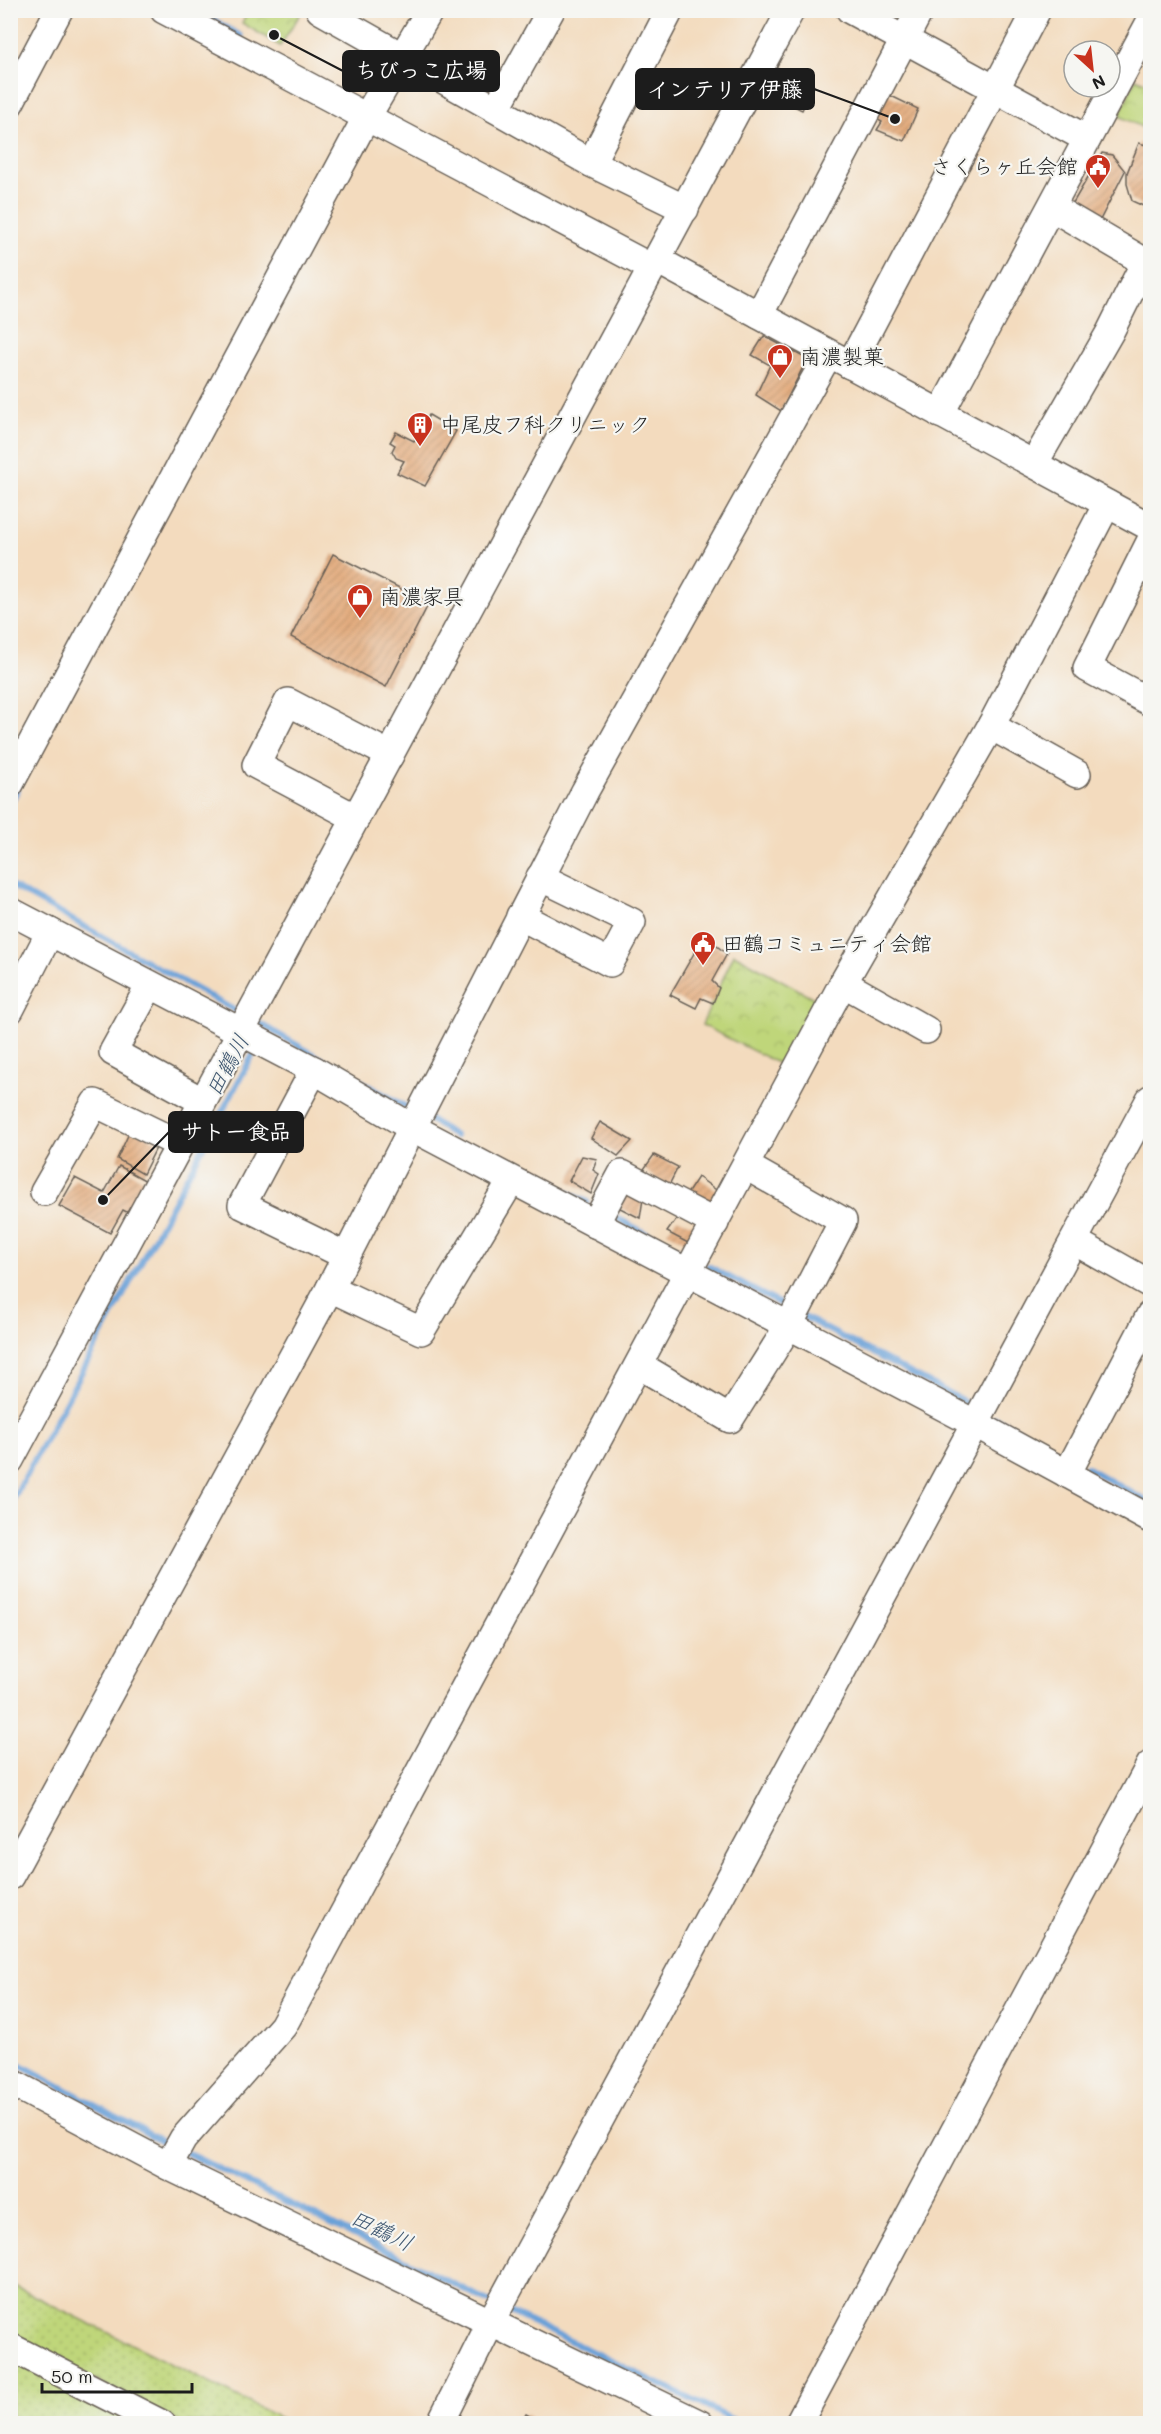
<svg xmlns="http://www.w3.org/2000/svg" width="1161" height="2434" viewBox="0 0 1161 2434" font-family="Mali,'Klee One',sans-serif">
	<defs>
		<pattern id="grass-dots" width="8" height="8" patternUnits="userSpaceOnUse" patternTransform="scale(1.5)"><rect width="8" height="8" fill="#bfd67a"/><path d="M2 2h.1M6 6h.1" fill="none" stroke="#a4b769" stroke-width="1.8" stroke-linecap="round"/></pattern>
		<pattern id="park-crowns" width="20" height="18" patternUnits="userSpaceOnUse" patternTransform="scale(1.5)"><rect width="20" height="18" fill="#bfd67a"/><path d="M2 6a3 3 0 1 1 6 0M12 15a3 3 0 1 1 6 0" fill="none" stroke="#a4b769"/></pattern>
		<pattern id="building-hatch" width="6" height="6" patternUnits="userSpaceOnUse" patternTransform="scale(1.5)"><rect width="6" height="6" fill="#e2a979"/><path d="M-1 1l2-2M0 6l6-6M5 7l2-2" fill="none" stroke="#c19168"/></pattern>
	</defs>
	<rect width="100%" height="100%" fill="#f6f6f2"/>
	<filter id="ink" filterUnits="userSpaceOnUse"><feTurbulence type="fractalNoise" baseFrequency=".0167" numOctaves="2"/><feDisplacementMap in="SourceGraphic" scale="12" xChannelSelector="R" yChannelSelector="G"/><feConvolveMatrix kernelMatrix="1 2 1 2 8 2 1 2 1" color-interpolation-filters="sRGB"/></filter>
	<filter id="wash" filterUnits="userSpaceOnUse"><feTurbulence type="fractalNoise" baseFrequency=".008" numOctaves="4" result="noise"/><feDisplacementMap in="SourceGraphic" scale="24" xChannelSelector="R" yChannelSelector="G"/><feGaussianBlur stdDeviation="1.35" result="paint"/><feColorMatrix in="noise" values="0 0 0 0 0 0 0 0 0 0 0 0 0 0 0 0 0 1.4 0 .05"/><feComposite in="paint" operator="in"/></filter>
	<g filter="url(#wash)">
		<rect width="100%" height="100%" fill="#f3dbbe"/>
		<g fill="url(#grass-dots)" stroke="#6e794b" stroke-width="1.5">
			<polygon points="10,2284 290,2423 181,2423 11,2338"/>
			<polygon points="11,2357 143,2423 11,2423"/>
		</g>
		<g fill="url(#park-crowns)" stroke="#6e794b" stroke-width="1.5">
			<polygon points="296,10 301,13 280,46 242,23 248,11"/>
			<polygon points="1136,78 1150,85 1150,131 1119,116"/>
			<polygon points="734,954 823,1003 785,1067 702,1025"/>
		</g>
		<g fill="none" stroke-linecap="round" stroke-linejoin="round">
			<g stroke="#6ba1d8" stroke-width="6">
				<polyline points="197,10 241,36"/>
				<polyline points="10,804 17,791"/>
				<polyline points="10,885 243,1015"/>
				<polyline points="255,1021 412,1110"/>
				<polyline points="426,1117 455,1136"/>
				<polyline points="547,1183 587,1202"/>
				<polyline points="609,1214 685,1254"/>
				<polyline points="708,1266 786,1307"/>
				<polyline points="802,1316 971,1405"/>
				<polyline points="995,1418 1057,1452"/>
				<polyline points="1086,1467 1150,1503"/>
				<polyline points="10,1505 257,1047"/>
				<polyline points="10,2059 171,2146"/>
				<polyline points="183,2151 494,2304"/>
				<polyline points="506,2310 742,2424"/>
			</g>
		</g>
		<g id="blocks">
			<g fill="url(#building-hatch)">
				<polygon points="776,67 814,86 802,110 764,91"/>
				<polygon points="883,92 918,109 904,141 877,130 882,122 871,116"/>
				<polygon points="1139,143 1150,146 1150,209 1132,201 1127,184 1127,173"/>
				<polygon points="1102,153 1112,155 1125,171 1099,222 1070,208"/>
				<polygon points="764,336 807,359 781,411 756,395 770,365 752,355"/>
				<polygon points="429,415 456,431 425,486 397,473 404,461 396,458 392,451 395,445 390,442 396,432 414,441"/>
				<polygon points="333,554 429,603 386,687 291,637"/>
				<polygon points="704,936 727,954 712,981 719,988 713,1003 701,998 696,1008 670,995"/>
				<polygon points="600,1122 632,1141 618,1156 591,1138"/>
				<polygon points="131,1129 159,1142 143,1174 117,1159"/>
				<polygon points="654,1155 678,1167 668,1187 644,1169"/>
				<polygon points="582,1156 597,1159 593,1170 599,1174 591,1194 569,1181"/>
				<polygon points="119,1166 152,1184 134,1216 123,1210 110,1233 59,1206 75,1178 104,1193"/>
				<polygon points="698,1177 719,1192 710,1207 687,1194"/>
				<polygon points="624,1189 643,1199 640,1218 614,1205"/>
				<polygon points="677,1218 698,1227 688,1243 667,1232"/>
				<polygon points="526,2414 544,2424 520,2424"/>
			</g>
		</g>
	</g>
	<g filter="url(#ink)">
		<use href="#blocks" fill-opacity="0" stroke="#675f55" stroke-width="1.5"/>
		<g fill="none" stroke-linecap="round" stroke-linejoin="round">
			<defs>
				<g id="minor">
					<polyline points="164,10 652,268"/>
					<polyline points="320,10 591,163 685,209"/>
					<polyline points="850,10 1087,139"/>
					<polyline points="10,103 59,10"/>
					<polyline points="496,109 551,10"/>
					<polyline points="591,163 670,10"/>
					<polyline points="1053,208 1145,262 1150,262"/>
					<polyline points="657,260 1150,527"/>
					<polyline points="759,315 920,10"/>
					<polyline points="850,365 1037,10"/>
					<polyline points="940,414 1150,22"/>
					<polyline points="1035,462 1110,332 1145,262"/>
					<polyline points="1150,542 1087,668 1150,702"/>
					<polyline points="991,726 1077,774"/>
					<polyline points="10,784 366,118 430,10"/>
					<polyline points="356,818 256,765 288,702 390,755"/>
					<polyline points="10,911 314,1070 411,1127 974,1423 1150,1519"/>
					<polyline points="520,916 610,963 632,922 540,877"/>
					<polyline points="843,983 926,1030"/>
					<polyline points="150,985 113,1052 202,1101"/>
					<polyline points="10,1010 50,932"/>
					<polyline points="314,1070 242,1205 346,1256"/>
					<polyline points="44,1192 95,1103 179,1144"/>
					<polyline points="595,1224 622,1174 715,1223"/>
					<polyline points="1074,1241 1150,1284"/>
					<polyline points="330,1288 421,1331 511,1181"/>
					<polyline points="639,1365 730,1419 788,1327 843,1221 746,1166"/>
					<polyline points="10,1460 791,10"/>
					<polyline points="1067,1474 1150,1315"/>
					<polyline points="10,1876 330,1288 585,791 828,355"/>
					<polyline points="10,2082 168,2166 700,2424"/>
					<polyline points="168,2166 183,2139 283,2026 843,983 991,726 1107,504"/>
					<polyline points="10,2347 162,2424"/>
					<polyline points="440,2424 494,2316 1150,1099"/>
					<polyline points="798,2424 1150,1765"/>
				</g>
			</defs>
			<use href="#minor" stroke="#675f55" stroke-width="30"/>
			<use href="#minor" stroke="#fff" stroke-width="27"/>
		</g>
	</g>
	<defs>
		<symbol id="civic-pin" viewBox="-11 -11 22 30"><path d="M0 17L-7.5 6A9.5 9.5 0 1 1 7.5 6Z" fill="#c8321e" stroke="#f6f6f2"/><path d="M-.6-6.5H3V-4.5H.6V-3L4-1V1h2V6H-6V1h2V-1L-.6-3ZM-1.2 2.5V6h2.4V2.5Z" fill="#fff"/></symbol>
		<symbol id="shop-pin" viewBox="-11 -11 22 30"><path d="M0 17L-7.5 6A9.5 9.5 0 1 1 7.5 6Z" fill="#c8321e" stroke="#f6f6f2"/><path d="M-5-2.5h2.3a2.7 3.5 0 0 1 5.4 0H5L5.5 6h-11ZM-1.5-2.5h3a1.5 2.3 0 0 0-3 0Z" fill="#fff"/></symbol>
		<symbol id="building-pin" viewBox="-11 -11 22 30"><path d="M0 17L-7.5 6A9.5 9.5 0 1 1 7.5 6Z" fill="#c8321e" stroke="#f6f6f2"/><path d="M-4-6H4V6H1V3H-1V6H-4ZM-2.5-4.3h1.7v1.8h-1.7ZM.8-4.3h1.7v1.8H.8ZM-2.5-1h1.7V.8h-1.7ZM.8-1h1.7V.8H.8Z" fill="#fff"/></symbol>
	</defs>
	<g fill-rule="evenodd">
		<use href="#civic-pin" x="1083" y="152" width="30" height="40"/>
		<use href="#shop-pin" x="765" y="342" width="30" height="40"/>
		<use href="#building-pin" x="405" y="410" width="30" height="40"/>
		<use href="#shop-pin" x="345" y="582" width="30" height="40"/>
		<use href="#civic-pin" x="688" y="929" width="30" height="40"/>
	</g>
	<g text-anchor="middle" stroke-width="4.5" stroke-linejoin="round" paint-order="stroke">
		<g font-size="21" fill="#1c1c1c" stroke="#f6f6f2" text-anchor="start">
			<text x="1078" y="174" text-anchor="end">さくらヶ丘会館</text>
			<text x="800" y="364">南濃製菓</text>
			<text x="440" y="432">中尾皮フ科クリニック</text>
			<text x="380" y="604">南濃家具</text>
			<text x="722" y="951">田鶴コミュニティ会館</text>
		</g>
		<g font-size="22" font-style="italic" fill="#405871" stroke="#f6f6f2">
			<text transform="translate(227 1065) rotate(-62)" y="8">田鶴川</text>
			<text transform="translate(382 2230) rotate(26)" y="8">田鶴川</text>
		</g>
	</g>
	<path fill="none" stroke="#1c1c1c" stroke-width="2" d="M274 35L343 71M895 119L814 89M103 1200L169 1132"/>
	<g fill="#1c1c1c" stroke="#f6f6f2" stroke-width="2">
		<circle cx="274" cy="35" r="6"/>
		<circle cx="895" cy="119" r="6"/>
		<circle cx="103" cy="1200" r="6"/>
	</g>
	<g fill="#1c1c1c" stroke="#1c1c1c" stroke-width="2">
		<rect x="343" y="51" width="156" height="40" rx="6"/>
		<rect x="636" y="69" width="178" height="40" rx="6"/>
		<rect x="169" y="1112" width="134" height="40" rx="6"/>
	</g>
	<g font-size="22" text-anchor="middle" font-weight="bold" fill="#fff">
		<text x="421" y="78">ちびっこ広場</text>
		<text x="725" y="97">インテリア伊藤</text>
		<text x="236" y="1139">サトー食品</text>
	</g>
	<rect width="1161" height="2434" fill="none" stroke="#f6f6f2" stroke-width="36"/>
	<g transform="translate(1092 69) rotate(153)"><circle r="28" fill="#f6f6f2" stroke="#9f9f9c" stroke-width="1.5"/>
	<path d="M0-4.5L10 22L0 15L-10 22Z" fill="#c8321e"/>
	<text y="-9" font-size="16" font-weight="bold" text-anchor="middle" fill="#1c1c1c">N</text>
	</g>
	<path d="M42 2383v9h150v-9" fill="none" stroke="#1c1c1c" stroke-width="3"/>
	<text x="51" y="2383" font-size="18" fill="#1c1c1c" stroke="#f6f6f2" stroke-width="4.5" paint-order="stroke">50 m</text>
</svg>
